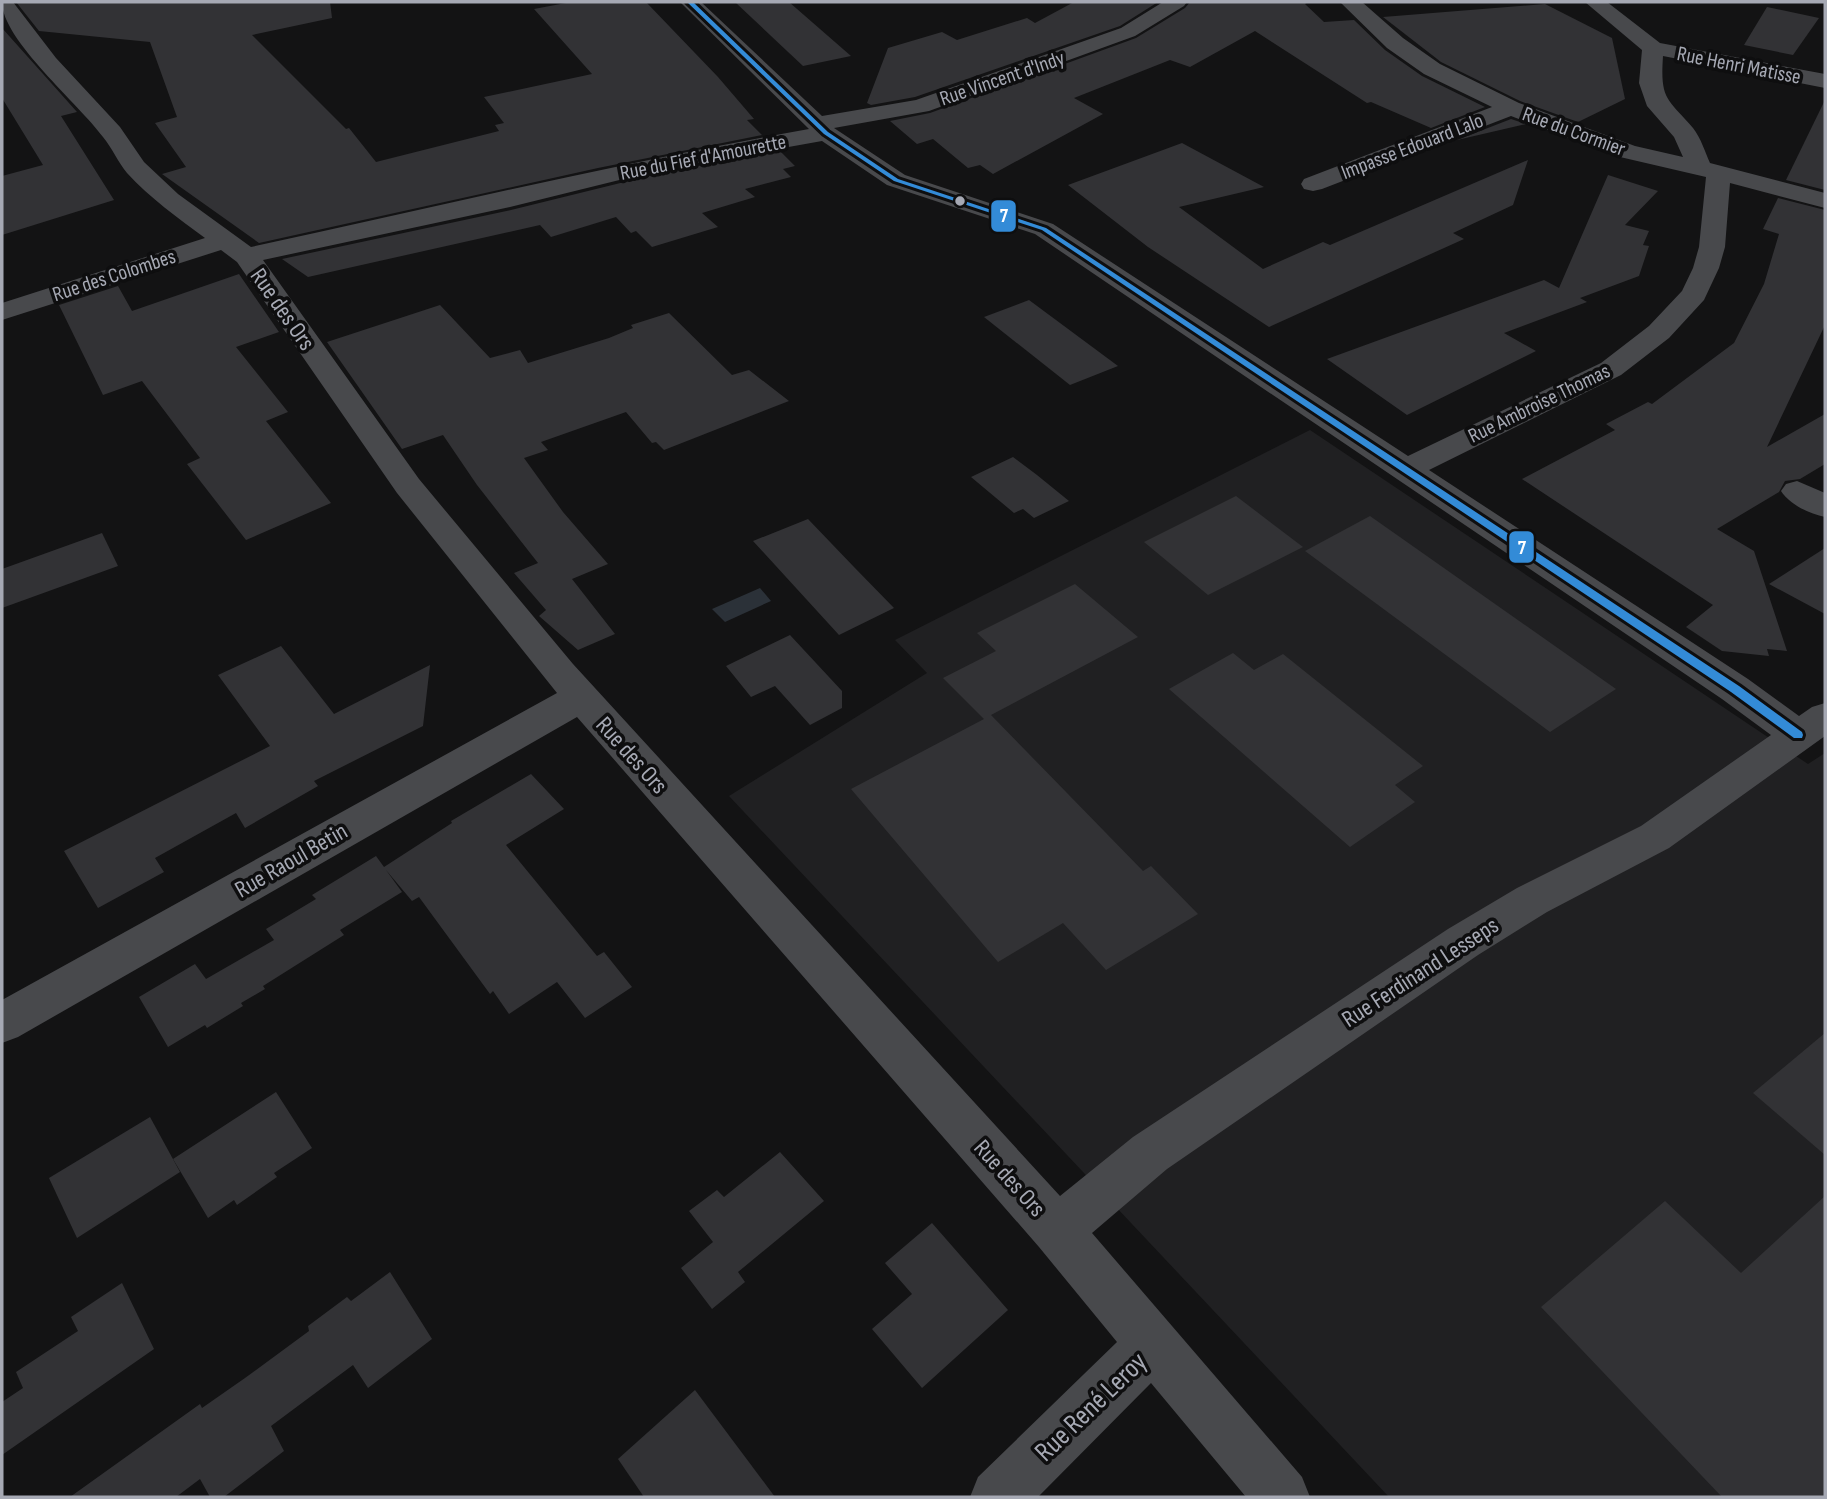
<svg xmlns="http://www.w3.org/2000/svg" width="1827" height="1499" viewBox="0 0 1827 1499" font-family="'Sofia Sans Condensed',sans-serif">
	<rect width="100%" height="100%" fill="#131314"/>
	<polygon fill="#202022" points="1310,430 1808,764 1825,753 1825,1497 1389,1497 729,796 927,673 895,640"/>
	<polygon fill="#2b3138" points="760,588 771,601 725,622 712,609"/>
	<g fill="#323235">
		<polygon points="16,2 330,2 332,18 252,35 346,129 349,128 376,162 499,131 495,125 504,123 484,97 592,74 534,9 571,2 646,2 718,77 754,119 747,120 762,135 598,168 259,243 162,174 186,167 155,123 177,117 150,42 39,31"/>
		<polygon points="735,2 789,2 851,56 803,66"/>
		<polygon points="1074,2 1158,2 1120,26 915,97 871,105 867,103 888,48 942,32 957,40 1027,18 1035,23"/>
		<polygon points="1190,2 1308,2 1305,4 1324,22 1354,20 1385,50 1422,76 1485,107 1431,128 1371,102 1367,103 1255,31 1190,67 1170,60 1074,98 1103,114 993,174 980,165 968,168 933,139 917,144 890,121 930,113 1136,38 1185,8"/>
		<polygon points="1545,4 1612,38 1625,99 1578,122 1520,101 1441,62 1383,17"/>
		<polygon points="1767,7 1819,18 1793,55 1744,45"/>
		<polygon points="2,28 77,112 61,116 114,200 2,235 2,176 43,165 2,98"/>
		<polygon points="1825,100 1825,190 1786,180"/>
		<polygon points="1511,119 1526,124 1457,140"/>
		<polygon points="1182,143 1264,187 1179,207 1263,269 1323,242 1330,245 1528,160 1513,205 1453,233 1464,239 1269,327 1148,247 1068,185"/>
		<polygon points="780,151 795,166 783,169 791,177 745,189 755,197 702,213 718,227 652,247 636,231 631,233 616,217 551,237 540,225 308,277 282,259 511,210 665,172"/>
		<polygon points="1608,175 1658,191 1625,225 1649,231 1643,245 1649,246 1639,276 1580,298 1587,302 1504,333 1536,351 1407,415 1327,359 1544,280 1559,288"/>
		<polygon points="1778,198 1825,210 1825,325 1767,447 1825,414 1825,464 1800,479 1785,481 1779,492 1717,529 1754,551 1787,651 1767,649 1769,656 1722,651 1686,627 1713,605 1522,479 1615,430 1606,424 1648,402 1652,404 1734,343 1764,284 1779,234 1763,229"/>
		<polygon points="239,274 279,332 236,347 288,412 266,421 331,503 246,540 187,464 200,458 142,381 103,395 59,305 118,286 132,311"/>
		<polygon points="1029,300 1118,366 1070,385 984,317"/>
		<polygon points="440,305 490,358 520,350 528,363 609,338 633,328 631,325 669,313 732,375 749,370 789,401 664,450 656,442 652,443 626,412 541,442 548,450 524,458 563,512 608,564 572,579 615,634 578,650 539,616 546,610 514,573 538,563 477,485 443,435 402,449 327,342"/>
		<polygon points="1013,457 1037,475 1069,501 1034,518 1023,509 1014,513 971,477"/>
		<polygon points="1236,496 1303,547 1208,595 1144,542"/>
		<polygon points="1370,516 1616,689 1550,732 1305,551"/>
		<polygon points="808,519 854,567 894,608 839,635 753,541"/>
		<polygon points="102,533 118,566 2,608 2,569"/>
		<polygon points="1825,548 1825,614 1769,584"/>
		<polygon points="1075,584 1138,637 991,715 1143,871 1151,866 1198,914 1106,970 1063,923 998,962 851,789 984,719 943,678 996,651 977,633"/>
		<polygon points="790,635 842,691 842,708 810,725 775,686 751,697 726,666"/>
		<polygon points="281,646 334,714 430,665 423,726 314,781 318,786 245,828 236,813 155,858 164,872 98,908 64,851 270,746 218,675"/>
		<polygon points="1233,653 1254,670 1283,654 1423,766 1395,785 1415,802 1350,847 1169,689"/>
		<polygon points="531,774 564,809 506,845 597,956 604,952 632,987 585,1018 557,982 509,1014 493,991 490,994 419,897 412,901 386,870 402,892 340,930 344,935 263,986 265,989 241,1003 243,1006 207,1028 205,1025 168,1047 139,997 195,964 206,979 274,940 266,929 316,899 312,895 376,856 384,867 452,823 451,821"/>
		<polygon points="1825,1033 1825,1155 1753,1093"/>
		<polygon points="276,1092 312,1148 274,1173 277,1177 237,1205 234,1200 208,1218 173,1159"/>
		<polygon points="150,1117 180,1172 77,1238 49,1178"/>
		<polygon points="780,1152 824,1201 738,1272 745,1282 712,1309 681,1268 713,1242 689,1211 717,1190 724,1197"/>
		<polygon points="1825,1196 1825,1497 1722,1497 1541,1307 1665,1201 1741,1273"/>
		<polygon points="932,1223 1008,1310 922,1388 872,1329 912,1294 885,1263"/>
		<polygon points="390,1272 432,1339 368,1388 353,1365 271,1426 284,1451 224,1497 210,1497 200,1479 176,1497 70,1497 200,1404 202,1408 245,1378 309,1331 308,1326 347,1297 351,1301"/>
		<polygon points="122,1283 154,1349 2,1455 2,1402 23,1388 16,1372 78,1331 71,1317"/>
		<polygon points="695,1390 775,1497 644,1497 618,1459"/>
	</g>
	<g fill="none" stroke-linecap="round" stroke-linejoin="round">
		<g fill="#48494c" fill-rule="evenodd">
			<path d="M 2,2 L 13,2 L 56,58 L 120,127 L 144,162 L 178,194 L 251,247 C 437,207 621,162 809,129 L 680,2 L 701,2 L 822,116 L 916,100 L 1121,28 L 1163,2 L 1187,2 L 1184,6 L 1135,36 L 929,111 L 834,128 L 905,175 L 1053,224 L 1408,456 L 1601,363 L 1649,326 L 1682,291 L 1693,268 L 1699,247 L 1706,177 L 1620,157 L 1511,116 L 1322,189 L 1313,191 L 1304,189 L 1301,184 L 1304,179 L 1492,107 L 1424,74 L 1387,48 L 1340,2 L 1362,2 L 1403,38 L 1440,64 L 1519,103 L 1635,146 L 1683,157 L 1674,137 L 1647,106 L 1639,83 L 1642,50 L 1585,2 L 1607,2 L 1660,43 L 1825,74 L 1825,88 L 1663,56 C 1660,100 1667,98 1693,128 C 1701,138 1705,152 1710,163 L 1825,193 L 1825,208 L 1730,183 L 1725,247 L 1719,268 L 1704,300 L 1669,338 L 1621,375 L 1429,470 L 1748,679 L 1799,716 L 1812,707 L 1825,703 L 1825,736 L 1669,848 L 1547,912 L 1478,955 L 1167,1169 L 1092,1233 L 1302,1477 L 1310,1497 L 1246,1497 L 1151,1383 L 1038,1497 L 970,1497 L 978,1477 L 1117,1342 L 1039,1247 L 577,717 L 18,1037 L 2,1043 L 2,1000 L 557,693 L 397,493 L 237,262 L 221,250 L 2,320 L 2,303 L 205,238 C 178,218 150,198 127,173 C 118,162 112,148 103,137 C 80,105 2,40 2,2 ZM 822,141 L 887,185 L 1035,234 L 1722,699 L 1771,735 L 1641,826 L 1517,888 L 1448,929 L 1133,1137 L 1060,1196 L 573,664 L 419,479 L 263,260 L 510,207 L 664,169 Z"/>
			<path d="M 1797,481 L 1825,493 L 1825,517 C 1810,514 1790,505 1781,491 L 1786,484 Z"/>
		</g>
		<defs>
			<polygon id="bus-1" points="687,2 693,2 828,132 898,179 1046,228 1739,686 1802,732 1803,735 1802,738 1794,738 1731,692 1042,230 894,181 824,134"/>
		</defs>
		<use href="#bus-1" stroke="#0e0e0f" stroke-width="6"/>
		<use href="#bus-1" fill="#338bd7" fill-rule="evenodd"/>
	</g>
	<circle fill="#a6a9b4" stroke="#0e0e0f" stroke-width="2.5" cx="960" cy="201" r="6"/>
	<g text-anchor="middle" stroke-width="7" stroke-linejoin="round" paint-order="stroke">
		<g font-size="21" fill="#a6a9b4" stroke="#0e0e0f">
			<text transform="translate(1739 65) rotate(11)" y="7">Rue Henri Matisse</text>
			<text transform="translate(1002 78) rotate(-19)" y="7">Rue Vincent d'Indy</text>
			<text transform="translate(1574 131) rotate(20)" y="7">Rue du Cormier</text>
			<text transform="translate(1412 146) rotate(-21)" y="7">Impasse Edouard Lalo</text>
			<text transform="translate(703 157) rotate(-11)" y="7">Rue du Fief d'Amourette</text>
			<text transform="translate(114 275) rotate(-18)" y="7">Rue des Colombes</text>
			<text transform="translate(1539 403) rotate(-26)" y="7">Rue Ambroise Thomas</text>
		</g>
		<g font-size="24" fill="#a6a9b4" stroke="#0e0e0f">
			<text transform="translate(283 309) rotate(55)" y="8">Rue des Ors</text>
			<text transform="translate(632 755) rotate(48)" y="8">Rue des Ors</text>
			<text transform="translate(291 860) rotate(-30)" y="8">Rue Raoul Betin</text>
			<text transform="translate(1420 972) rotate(-33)" y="8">Rue Ferdinand Lesseps</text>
			<text transform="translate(1010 1178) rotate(48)" y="8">Rue des Ors</text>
		</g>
		<g font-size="28" fill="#a6a9b4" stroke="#0e0e0f">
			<text transform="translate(1090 1406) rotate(-44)" y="10">Rue René Leroy</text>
		</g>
	</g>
	<g stroke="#0e0e0f" stroke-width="2.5">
		<rect x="990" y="199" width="27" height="34" rx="7" fill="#338bd7"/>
		<rect x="1508" y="530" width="27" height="34" rx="7" fill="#338bd7"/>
	</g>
	<g font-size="19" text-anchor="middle" font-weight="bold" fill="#fff">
		<text x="1004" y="222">7</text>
		<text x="1522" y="554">7</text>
	</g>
	<rect width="1827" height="1499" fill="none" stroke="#a6a9b4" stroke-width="7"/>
</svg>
